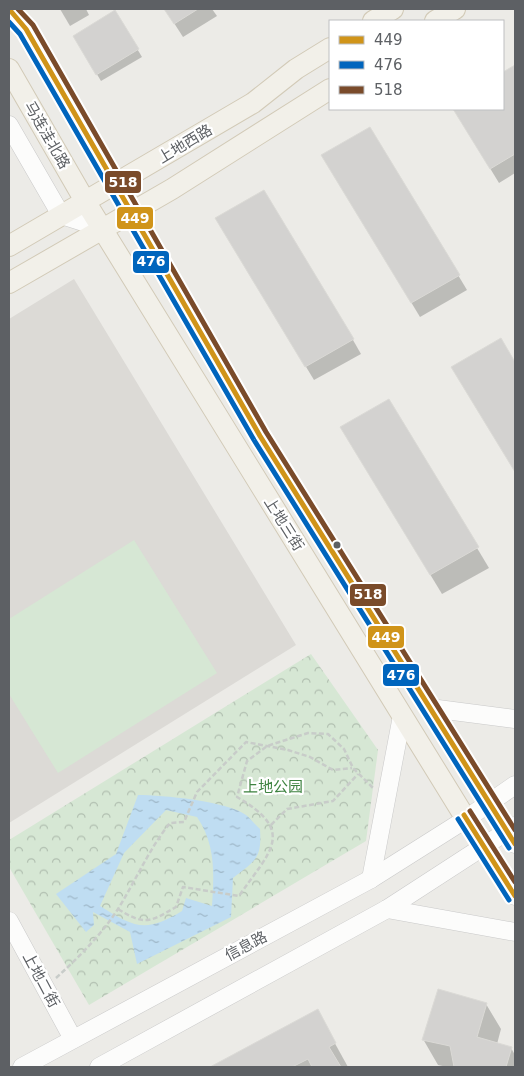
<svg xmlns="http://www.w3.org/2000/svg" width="524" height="1076" viewBox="0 0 524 1076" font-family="'DejaVu Sans','Noto Sans SC',sans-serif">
	<defs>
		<pattern id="park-crowns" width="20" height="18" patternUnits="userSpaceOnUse" patternTransform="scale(1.25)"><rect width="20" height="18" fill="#d6e7d4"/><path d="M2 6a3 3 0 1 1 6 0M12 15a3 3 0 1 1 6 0" fill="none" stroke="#b1bfb0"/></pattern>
		<pattern id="water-ripples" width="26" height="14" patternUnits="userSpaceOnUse" patternTransform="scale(1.25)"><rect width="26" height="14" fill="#bfddf2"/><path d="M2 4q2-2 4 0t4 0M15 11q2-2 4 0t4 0" fill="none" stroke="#9eb7c8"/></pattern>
	</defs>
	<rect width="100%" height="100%" fill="#ecebe7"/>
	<polygon fill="#dcdad6" points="74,279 296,645 9,823 9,319"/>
	<polygon fill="url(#park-crowns)" points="311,654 378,750 366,841 89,1005 9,867 9,840"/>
	<polygon fill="#d6e7d4" points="134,540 217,673 58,773 9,694 9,619"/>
	<path fill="url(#water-ripples)" fill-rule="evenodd" d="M 138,795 C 162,795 227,801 246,815 C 251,819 255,825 260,829 C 262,859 255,861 233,878 L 231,917 L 137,964 L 130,932 L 93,912 L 94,925 L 86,932 L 56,894 L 116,854 ZM 166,810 L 197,817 C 216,845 214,874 212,906 L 186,898 L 182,911 C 146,933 135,928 100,906 L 124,853 Z"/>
	<g fill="#0003">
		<polygon points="60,9 86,9 89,15 70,26"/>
		<polygon points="165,9 212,9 217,16 183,37"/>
		<polygon points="115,12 142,57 101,81 74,36"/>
		<polygon points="515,66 515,173 499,183 454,109 503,109 503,74"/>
		<polygon points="370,128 467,290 420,317 331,169"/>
		<polygon points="225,233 353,340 361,354 314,380"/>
		<polygon points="500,340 515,365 515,470 461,381"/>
		<polygon points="389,401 489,568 442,594 353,447"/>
		<polygon points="486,1004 501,1029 497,1044 511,1048 515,1055 515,1067 447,1067 438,1065 423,1039"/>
		<polygon points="317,1011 348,1067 213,1067"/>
	</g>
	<g fill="#d3d2d0" stroke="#dbdad6">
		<polygon points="164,9 198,9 174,24"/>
		<polygon points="115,10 139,49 96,75 73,36"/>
		<polygon points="515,65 515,154 490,169 453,109 503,109 503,72"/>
		<polygon points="370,127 460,275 411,303 321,155"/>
		<polygon points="264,190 354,339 305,367 215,218"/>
		<polygon points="501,338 515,362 515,472 451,367"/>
		<polygon points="389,399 479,547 430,575 340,427"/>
		<polygon points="438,989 487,1003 477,1037 512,1047 506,1067 454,1067 450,1046 422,1040"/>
		<polygon points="318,1009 336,1043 329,1047 341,1067 312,1067 308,1059 292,1067 210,1067"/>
	</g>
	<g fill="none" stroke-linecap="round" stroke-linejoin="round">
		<defs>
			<g id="secondary">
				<polyline points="9,125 61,215 102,228"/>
				<polyline points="430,708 515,719"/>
				<polyline points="490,804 515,844"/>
				<polyline points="466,819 515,896"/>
				<polyline points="371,879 402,716"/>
				<polyline points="387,909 515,932"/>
				<polyline points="9,921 73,1039"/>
				<polyline points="22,1067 371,879 466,819 515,785"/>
				<polyline points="99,1067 387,909 515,826"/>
			</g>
			<g id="primary">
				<polyline points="9,9 15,18 26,29 260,436 490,804"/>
				<polyline points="373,21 393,9"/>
				<polyline points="435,21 455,9"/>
				<polyline points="9,69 85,201 466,819"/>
				<polyline points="9,246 253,103 296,69 330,48"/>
				<polyline points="9,283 172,189 330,89"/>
			</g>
		</defs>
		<use href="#secondary" stroke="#c9c9c9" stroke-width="19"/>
		<use href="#primary" stroke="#d2cab7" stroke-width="22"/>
		<g stroke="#c8ccc9" stroke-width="2.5" stroke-dasharray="5 2.5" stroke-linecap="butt">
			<polyline points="271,825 287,809 333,801 358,774"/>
			<path d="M 118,909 C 145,926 150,922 176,907 L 183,887 L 239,896 C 270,851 297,832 237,797 L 247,761 L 267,746 L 308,733 L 328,734 L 344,749 L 353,768 L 373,788"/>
			<path d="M 56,978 C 79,957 101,935 118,909 C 136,880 149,849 170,823 L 184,822 L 197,792 L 246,742 L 288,750 L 310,757 L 333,770 L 352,768"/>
		</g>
		<use href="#secondary" stroke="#fcfcfb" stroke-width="18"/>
		<use href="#primary" stroke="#f2f0e9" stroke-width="20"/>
		<defs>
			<g id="bus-1">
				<polyline points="9,9 26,29 260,436 515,844"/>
				<polyline points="464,815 515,896"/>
			</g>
			<g id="bus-2">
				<polyline points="9,22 20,34 254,440 509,848"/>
				<polyline points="458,819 509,900"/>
			</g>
			<g id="bus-3">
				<polyline points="18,9 33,25 266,432 515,830"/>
				<polyline points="470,811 515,882"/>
			</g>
		</defs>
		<use href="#bus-1" stroke="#fff" stroke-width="9"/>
		<use href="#bus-2" stroke="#fff" stroke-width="9"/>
		<use href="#bus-3" stroke="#fff" stroke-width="9"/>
		<use href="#bus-1" stroke="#d09419" stroke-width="5"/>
		<use href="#bus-2" stroke="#0065bd" stroke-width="5"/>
		<use href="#bus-3" stroke="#7a4b2a" stroke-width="5"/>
	</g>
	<circle fill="#5d6064" stroke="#fff" stroke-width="2" cx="337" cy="545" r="4.5"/>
	<g text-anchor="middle" stroke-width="4.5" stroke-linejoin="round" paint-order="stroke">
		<g font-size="15" fill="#5d6064" stroke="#fff">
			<text transform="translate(47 135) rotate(60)" y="5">马连洼北路</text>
			<text transform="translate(185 144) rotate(-31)" y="5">上地西路</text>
			<text transform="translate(284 524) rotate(58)" y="5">上地三街</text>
			<text transform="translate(246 946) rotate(-28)" y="5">信息路</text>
			<text transform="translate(41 980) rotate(62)" y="5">上地二街</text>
		</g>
		<g font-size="15" fill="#3e8340" stroke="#fff">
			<text x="273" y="792">上地公园</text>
		</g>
	</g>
	<g stroke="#fff" stroke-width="2">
		<rect x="104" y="170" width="38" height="24" rx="5" fill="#7a4b2a"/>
		<rect x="116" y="206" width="38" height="24" rx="5" fill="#d09419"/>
		<rect x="132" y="250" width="38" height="24" rx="5" fill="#0065bd"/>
		<rect x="349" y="583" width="38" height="24" rx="5" fill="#7a4b2a"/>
		<rect x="367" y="625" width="38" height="24" rx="5" fill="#d09419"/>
		<rect x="382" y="663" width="38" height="24" rx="5" fill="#0065bd"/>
	</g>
	<g font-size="14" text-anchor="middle" font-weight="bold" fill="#fff">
		<text x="123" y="187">518</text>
		<text x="135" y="223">449</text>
		<text x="151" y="266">476</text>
		<text x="368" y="599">518</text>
		<text x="386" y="642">449</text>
		<text x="401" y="680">476</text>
	</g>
	<rect width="524" height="1076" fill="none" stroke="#5d6064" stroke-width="20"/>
	<rect x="329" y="20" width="175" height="90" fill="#ffffff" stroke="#bebfc1"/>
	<rect x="339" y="36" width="25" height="8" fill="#d09419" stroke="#bebfc1"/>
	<text x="374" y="45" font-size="15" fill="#5d6064">449</text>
	<rect x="339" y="61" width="25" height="8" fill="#0065bd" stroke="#bebfc1"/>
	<text x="374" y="70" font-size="15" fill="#5d6064">476</text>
	<rect x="339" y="86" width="25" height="8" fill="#7a4b2a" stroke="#bebfc1"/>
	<text x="374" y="95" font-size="15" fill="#5d6064">518</text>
</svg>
